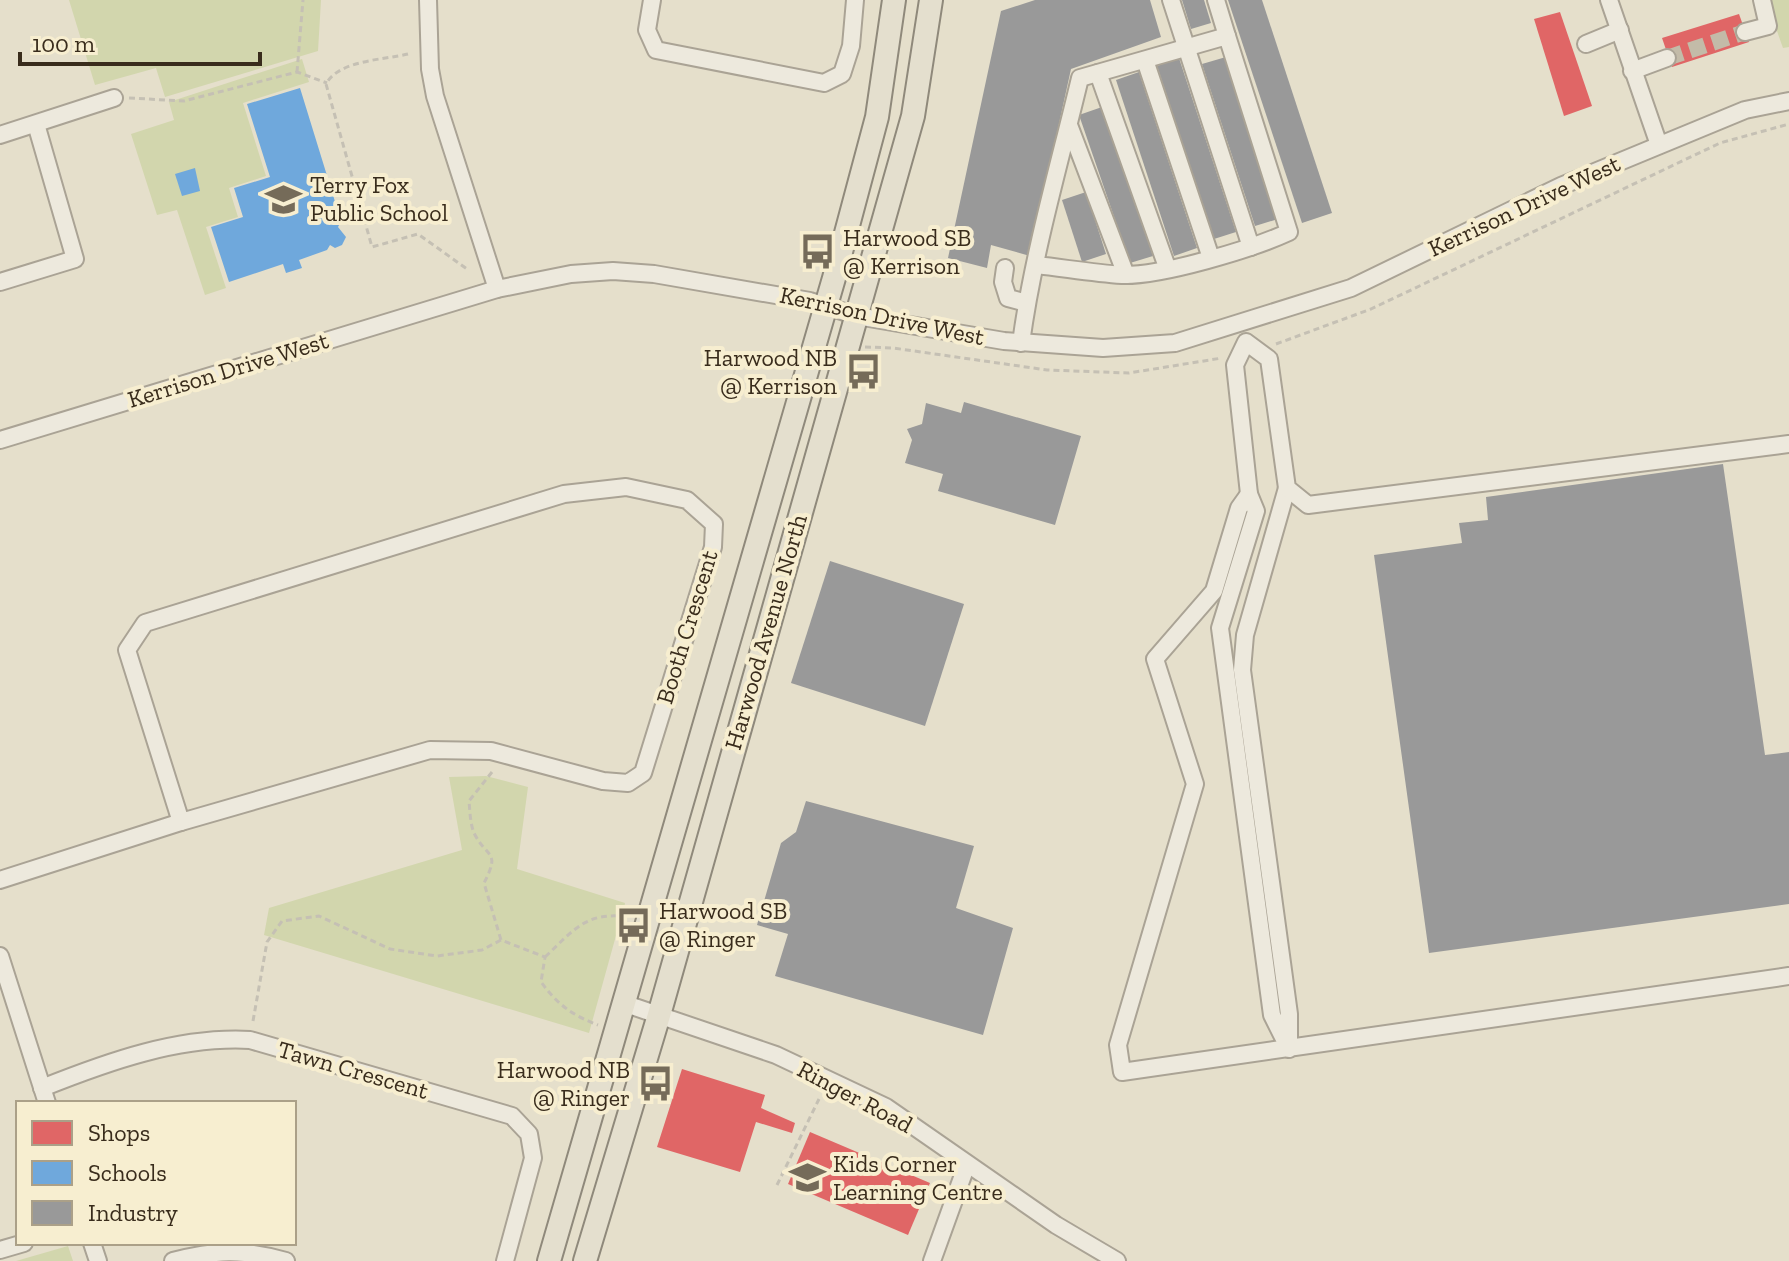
<svg xmlns="http://www.w3.org/2000/svg" width="1789" height="1261" viewBox="0 0 1789 1261" font-family="'Zilla Slab',serif">
	<rect width="100%" height="100%" fill="#e5dfcb"/>
	<g fill="#d2d6ad">
		<polygon points="69,0 321,0 318,51 165,97 156,68 95,85"/>
		<polygon points="1766,0 1789,0 1789,47 1783,48"/>
		<polygon points="302,59 309,82 243,103 266,176 229,188 238,217 206,227 226,288 205,295 177,210 157,215 131,134 174,120 169,102"/>
		<polygon points="486,776 528,787 517,869 625,903 624,909 628,911 621,932 617,932 589,1033 264,935 269,908 462,850 449,777"/>
		<polygon points="68,1246 73,1261 16,1261"/>
	</g>
	<g fill="#e06666">
		<polygon points="1560,12 1592,106 1564,116 1534,19"/>
		<polygon points="1739,14 1749,42 1672,67 1662,38"/>
		<polygon points="682,1069 765,1095 761,1108 795,1123 792,1133 756,1122 740,1172 657,1147"/>
		<polygon points="810,1132 930,1183 908,1235 788,1184"/>
	</g>
	<g fill="#6fa8dc">
		<polygon points="300,88 341,221 338,227 346,237 342,245 335,248 330,245 327,250 299,260 302,268 286,273 283,264 229,282 211,227 243,217 234,188 270,177 247,104"/>
		<polygon points="195,168 200,191 182,196 175,174"/>
	</g>
	<g fill="#999">
		<polygon points="1035,0 1150,0 1161,37 1071,69 1030,256 991,245 987,268 948,258 1001,11"/>
		<polygon points="1182,0 1204,0 1211,23 1191,29"/>
		<polygon points="1228,0 1262,0 1332,213 1302,223"/>
		<polygon points="1226,57 1278,219 1255,226 1202,64"/>
		<polygon points="1179,58 1236,232 1214,239 1157,66"/>
		<polygon points="1139,72 1197,248 1174,256 1116,80"/>
		<polygon points="1102,107 1153,256 1130,263 1079,115"/>
		<polygon points="1086,192 1106,254 1082,262 1062,200"/>
		<polygon points="964,402 1081,436 1055,525 938,491 943,474 905,463 912,440 907,429 922,424 926,403 961,413"/>
		<polygon points="1723,464 1765,755 1789,752 1789,904 1429,953 1374,555 1462,543 1459,523 1488,520 1486,497"/>
		<polygon points="830,561 964,604 925,726 791,683"/>
		<polygon points="806,801 974,846 956,908 1013,928 983,1035 775,976 788,934 757,925 781,843 796,832"/>
	</g>
	<g fill="none" stroke-linecap="round" stroke-linejoin="round">
		<polyline stroke="#c3bba8" stroke-width="16" stroke-dasharray="16 8" stroke-linecap="butt" points="1667,58 1745,32"/>
		<defs>
			<g id="minor">
				<polyline points="428,0 430,69 435,96 497,289"/>
				<polyline points="652,0 647,30 656,50 824,83 842,74 851,46 855,0"/>
				<polyline points="1171,0 1251,247"/>
				<polyline points="1216,0 1227,36"/>
				<polyline points="1609,0 1659,145"/>
				<polyline points="1745,32 1768,26 1762,0"/>
				<polyline points="1586,44 1620,30"/>
				<polyline points="1145,60 1211,258"/>
				<polyline points="1632,71 1667,58"/>
				<polyline points="1098,73 1167,267"/>
				<polyline points="1069,125 1126,275"/>
				<polyline points="0,135 114,98"/>
				<polyline points="1005,268 1003,282 1008,298 1027,303"/>
				<polyline points="0,282 75,259 36,124"/>
				<path d="M 1021,343 C 1033,254 1059,166 1080,78 L 1227,36 L 1289,232 C 1252,249 1162,276 1122,275 C 1093,273 1064,268 1036,265"/>
				<polyline points="0,440 497,289 571,274 613,271 654,274 810,301 857,316 1004,341 1103,348 1175,343 1351,288 1561,186 1745,110 1789,101"/>
				<polygon points="626,487 687,500 714,524 713,547 643,773 628,783 603,781 491,751 430,750 181,822 127,650 145,623 564,494"/>
				<polyline points="1287,488 1245,635 1242,670 1289,1014 1289,1043"/>
				<polyline points="1249,494 1239,508 1214,591 1155,659 1195,784 1118,1045 1122,1072 1789,976"/>
				<polyline points="0,880 181,822"/>
				<polyline points="0,956 47,1103"/>
				<polyline points="623,1003 776,1055 886,1107 1056,1225 1117,1261"/>
				<polyline points="1289,1049 1272,1015 1220,628 1256,511 1249,494 1235,365 1246,342 1269,359 1287,488 1308,505 1789,444"/>
				<path d="M 42,1088 C 107,1062 179,1036 250,1040 L 512,1116 L 529,1134 L 533,1158 L 505,1261"/>
				<polyline points="92,1243 98,1261"/>
				<polyline points="0,1250 24,1243"/>
				<path d="M 173,1261 C 213,1250 245,1249 286,1261"/>
				<polyline points="932,1261 967,1164"/>
			</g>
			<g id="major">
				<polyline points="549,1261 834,278 877,117 894,0"/>
				<polyline points="585,1261 659,1015 913,116 931,0"/>
			</g>
		</defs>
		<use href="#minor" stroke="#aaa395" stroke-width="20"/>
		<use href="#major" stroke="#8f897b" stroke-width="26"/>
		<g stroke="#c5c0b4" stroke-width="3" stroke-dasharray="6 4" stroke-linecap="butt">
			<path d="M 408,54 C 383,60 339,60 326,84 L 372,247 L 418,234 L 467,269"/>
			<polyline points="297,72 303,0"/>
			<polyline points="129,98 184,101 297,72 327,83"/>
			<polyline points="1276,344 1371,309 1720,143 1789,124"/>
			<polyline points="865,347 893,348 1047,370 1129,373 1222,358"/>
			<path d="M 492,772 L 469,801 C 470,811 470,823 474,833 C 487,859 501,850 484,883 L 501,940"/>
			<path d="M 545,957 C 575,929 586,911 630,917"/>
			<path d="M 253,1021 L 267,942 L 282,921 L 319,916 L 390,949 L 437,956 L 482,950 L 501,940 L 545,957 L 541,982 C 558,1005 572,1015 598,1025"/>
			<polyline points="777,1185 819,1099"/>
		</g>
		<use href="#minor" stroke="#ede9dd" stroke-width="16"/>
		<use href="#major" stroke="#e4dfce" stroke-width="22"/>
	</g>
	<defs>
		<symbol id="school-bare" viewBox="-9 -9 18 18"><path d="M0-5L7-2L0 1L-7-2ZM-4 1L0 2.5L4 1V4Q0 6-4 4Z" fill="#756b59" stroke="#f7eed0" stroke-width="2.5" paint-order="stroke"/></symbol>
		<symbol id="bus-bare" viewBox="-9 -9 18 18"><path d="M-5-6H5V4H4V6H2V4H-2V6H-4V4H-5ZM-3.5-4V0h7V-4ZM-3.5 1.2v1.5H-2V1.2ZM2 1.2v1.5H3.5V1.2Z" fill="#756b59" stroke="#f7eed0" stroke-width="2.5" paint-order="stroke"/></symbol>
	</defs>
	<g fill-rule="evenodd">
		<use href="#school-bare" x="258" y="174" width="51" height="51"/>
		<use href="#bus-bare" x="792" y="226" width="51" height="51"/>
		<use href="#bus-bare" x="838" y="346" width="51" height="51"/>
		<use href="#bus-bare" x="608" y="900" width="51" height="51"/>
		<use href="#bus-bare" x="630" y="1058" width="51" height="51"/>
		<use href="#school-bare" x="782" y="1152" width="51" height="51"/>
	</g>
	<g text-anchor="middle" stroke-width="8" stroke-linejoin="round" paint-order="stroke">
		<g font-size="24" fill="#392c1c" stroke="#f7eed0" text-anchor="start">
			<text x="310" y="193">Terry Fox<tspan x="310" dy="28">Public School</tspan></text>
			<text x="843" y="246">Harwood SB<tspan x="843" dy="28">@ Kerrison</tspan></text>
			<text x="837" y="366" text-anchor="end">Harwood NB<tspan x="837" dy="28">@ Kerrison</tspan></text>
			<text x="659" y="919">Harwood SB<tspan x="659" dy="28">@ Ringer</tspan></text>
			<text x="630" y="1078" text-anchor="end">Harwood NB<tspan x="630" dy="28">@ Ringer</tspan></text>
			<text x="833" y="1172">Kids Corner<tspan x="833" dy="28">Learning Centre</tspan></text>
		</g>
		<g font-size="24" fill="#392c1c" stroke="#f7eed0">
			<text transform="translate(1524 206) rotate(-25)" y="8">Kerrison Drive West</text>
			<text transform="translate(882 316) rotate(12)" y="8">Kerrison Drive West</text>
			<text transform="translate(228 370) rotate(-17)" y="8">Kerrison Drive West</text>
			<text transform="translate(687 627) rotate(-73)" y="8">Booth Crescent</text>
			<text transform="translate(766 632) rotate(-74)" y="8">Harwood Avenue North</text>
			<text transform="translate(353 1070) rotate(16)" y="8">Tawn Crescent</text>
			<text transform="translate(855 1097) rotate(28)" y="8">Ringer Road</text>
		</g>
	</g>
	<rect x="16" y="1101" width="280" height="144" fill="#f7eed0" stroke="#aba088" stroke-width="2"/>
	<rect x="32" y="1121" width="40" height="24" fill="#e06666" stroke="#aba088" stroke-width="2"/>
	<text x="88" y="1141" font-size="24" fill="#392c1c">Shops</text>
	<rect x="32" y="1161" width="40" height="24" fill="#6fa8dc" stroke="#aba088" stroke-width="2"/>
	<text x="88" y="1181" font-size="24" fill="#392c1c">Schools</text>
	<rect x="32" y="1201" width="40" height="24" fill="#999999" stroke="#aba088" stroke-width="2"/>
	<text x="88" y="1221" font-size="24" fill="#392c1c">Industry</text>
	<path d="M20 52v12h240v-12" fill="none" stroke="#392c1c" stroke-width="4"/>
	<text x="32" y="52" font-size="24" fill="#392c1c" stroke="#f7eed0" stroke-width="6" paint-order="stroke">100 m</text>
</svg>
